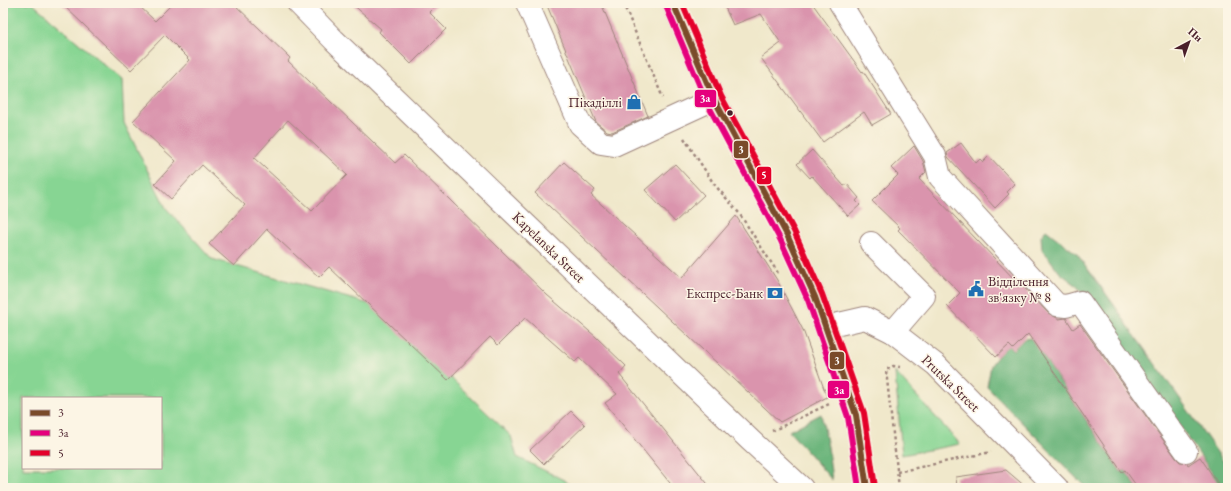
<svg xmlns="http://www.w3.org/2000/svg" width="1231" height="491" viewBox="0 0 1231 491" font-family="'EB Garamond',serif">
	<rect width="100%" height="100%" fill="#fcf5e5"/>
	<filter id="ink" filterUnits="userSpaceOnUse"><feTurbulence type="fractalNoise" baseFrequency=".025" numOctaves="2"/><feDisplacementMap in="SourceGraphic" scale="8" xChannelSelector="R" yChannelSelector="G"/><feConvolveMatrix kernelMatrix="1 2 1 2 8 2 1 2 1" color-interpolation-filters="sRGB"/></filter>
	<filter id="wash" filterUnits="userSpaceOnUse"><feTurbulence type="fractalNoise" baseFrequency=".012" numOctaves="4" result="noise"/><feDisplacementMap in="SourceGraphic" scale="16" xChannelSelector="R" yChannelSelector="G"/><feGaussianBlur stdDeviation="0.9" result="paint"/><feColorMatrix in="noise" values="0 0 0 0 0 0 0 0 0 0 0 0 0 0 0 0 0 1.4 0 .05"/><feComposite in="paint" operator="in"/></filter>
	<g filter="url(#wash)">
		<rect width="100%" height="100%" fill="#f0e8cb"/>
		<g fill="#87d593" stroke="#687a5f" fill-rule="evenodd">
			<path d="M 3,3 L 32,3 L 122,80 L 124,123 L 166,208 L 212,259 L 376,306 L 511,436 L 517,457 L 566,481 L 572,488 L 3,488 ZM 23,398 L 161,398 L 161,468 L 23,468 Z"/>
			<polygon points="895,372 960,444 902,455"/>
		</g>
		<g fill="#6db67d" stroke="#5c6a54">
			<path d="M 1046,230 L 1077,254 L 1117,309 L 1130,329 L 1181,400 L 1228,468 L 1228,488 L 1222,488 C 1176,418 1126,352 1076,285 L 1060,273 L 1042,249 L 1041,236 Z"/>
			<polygon points="1031,338 1121,472 1125,470 1137,488 1086,488 987,387 991,365 997,357 1008,345 1013,350 1024,339"/>
			<polygon points="821,414 828,447 832,480 789,431"/>
		</g>
		<g id="blocks">
			<g fill="#da94ad" fill-rule="evenodd">
				<path d="M 61,3 L 136,3 L 155,21 L 173,3 L 233,3 L 290,58 L 288,61 L 395,163 L 404,155 L 547,295 L 596,337 L 626,366 L 619,374 L 711,488 L 674,488 L 605,403 L 617,394 L 579,358 L 575,362 L 525,318 L 498,345 L 490,337 L 448,380 L 329,267 L 319,277 L 267,229 L 234,266 L 209,244 L 245,205 L 202,165 L 171,199 L 155,184 L 176,161 L 133,121 L 190,60 L 165,35 L 131,70 ZM 288,120 L 347,175 L 312,211 L 254,158 Z"/>
				<polygon points="351,3 438,3 429,12 446,29 411,64 379,32 381,29"/>
				<polygon points="546,3 601,3 648,116 612,132 607,131 596,122"/>
				<polygon points="723,3 812,3 862,72 863,71 891,114 872,125 864,112 823,142 761,58 781,43 761,14 733,25"/>
				<polygon points="961,143 976,163 980,159 983,162 989,156 1015,184 1007,192 1009,194 995,208 948,157 947,153"/>
				<polygon points="914,146 923,161 926,172 919,179 1015,280 1016,279 1048,313 1059,319 1066,318 1073,329 1080,324 1176,458 1180,462 1187,463 1188,465 1200,457 1221,488 1138,488 1125,470 1122,472 1028,334 1013,349 1009,345 996,357 947,306 960,293 898,230 900,228 872,201 898,175 891,168"/>
				<polygon points="812,150 844,186 847,184 859,198 856,201 860,205 848,216 812,176 810,178 797,164"/>
				<polygon points="564,162 595,190 591,195 682,278 736,216 777,280 803,330 827,397 780,422 535,193"/>
				<polygon points="675,164 704,195 675,222 645,190"/>
				<polygon points="571,411 585,425 544,464 530,450"/>
				<polygon points="1006,470 1027,488 957,488 956,477"/>
			</g>
		</g>
	</g>
	<g filter="url(#ink)">
		<use href="#blocks" fill-opacity="0" stroke="#9d847b" stroke-width="1"/>
		<g fill="none" stroke-linecap="round" stroke-linejoin="round">
			<defs>
				<g id="minor">
					<polyline points="298,3 334,40 750,440 802,488"/>
					<polyline points="527,3 580,124 601,143 614,145 714,99"/>
					<polyline points="840,3 935,156 940,177 1057,305 1066,306 1080,302 1186,451"/>
					<polyline points="871,243 924,296 893,332"/>
					<polyline points="826,327 865,318 893,332 936,365 1057,488"/>
				</g>
				<polyline id="major" points="673,3 714,99 787,235 815,297 856,415 867,488"/>
			</defs>
			<use href="#minor" stroke="#9d847b" stroke-width="24"/>
			<use href="#major" stroke="#9d847b" stroke-width="24"/>
			<g stroke="#9d847b" stroke-width="2.5" stroke-dasharray="3 3" stroke-linecap="butt">
				<polyline points="623,3 663,98"/>
				<polyline points="684,138 714,184 739,213 778,273"/>
				<polyline points="772,431 829,404"/>
				<polyline points="897,472 991,452"/>
				<polyline points="899,488 886,370 893,366 900,367"/>
			</g>
			<use href="#minor" stroke="#fff" stroke-width="22"/>
			<use href="#major" stroke="#f5bf86" stroke-width="22"/>
			<defs>
				<polyline id="bus-1" points="673,3 714,99 787,235 815,297 856,415 867,488"/>
				<polyline id="bus-2" points="666,6 707,103 780,239 808,300 848,417 859,488"/>
				<polyline id="bus-3" points="682,3 721,96 794,231 822,294 864,413 875,487"/>
			</defs>
			<use href="#bus-1" stroke="#fcf5e5" stroke-width="9"/>
			<use href="#bus-2" stroke="#fcf5e5" stroke-width="9"/>
			<use href="#bus-3" stroke="#fcf5e5" stroke-width="9"/>
			<use href="#bus-1" stroke="#7a4b2a" stroke-width="6"/>
			<use href="#bus-2" stroke="#e5007d" stroke-width="6"/>
			<use href="#bus-3" stroke="#e4002b" stroke-width="6"/>
		</g>
	</g>
	<defs>
		<symbol id="shop-bare" viewBox="-9 -9 18 18"><path d="M-5-2.5h2.3a2.7 3.5 0 0 1 5.4 0H5L5.5 6h-11ZM-1.5-2.5h3a1.5 2.3 0 0 0-3 0Z" fill="#1f6fb2" stroke="#fcf5e5" stroke-width="2.5" paint-order="stroke"/></symbol>
		<symbol id="civic-bare" viewBox="-9 -9 18 18"><path d="M-.6-6.5H3V-4.5H.6V-3L4-1V1h2V6H-6V1h2V-1L-.6-3ZM-1.2 2.5V6h2.4V2.5Z" fill="#1f6fb2" stroke="#fcf5e5" stroke-width="2.5" paint-order="stroke"/></symbol>
		<symbol id="bank-bare" viewBox="-9 -9 18 18"><path d="M-6-4H6V4H-6ZM0-2.3a2.3 2.3 0 1 0 0 4.6a2.3 2.3 0 1 0 0-4.6Z" fill="#1f6fb2" stroke="#fcf5e5" stroke-width="2.5" paint-order="stroke"/></symbol>
	</defs>
	<g fill-rule="evenodd">
		<use href="#shop-bare" x="623" y="91" width="22" height="22"/>
		<use href="#civic-bare" x="965" y="278" width="22" height="22"/>
		<use href="#bank-bare" x="764" y="282" width="22" height="22"/>
	</g>
	<circle fill="#4a1f2b" stroke="#fcf5e5" stroke-width="1.5" cx="730" cy="113" r="3.5"/>
	<g text-anchor="middle" stroke-width="3" stroke-linejoin="round" paint-order="stroke">
		<g font-size="14" fill="#4a1f2b" stroke="#fcf5e5" text-anchor="end">
			<text x="622" y="107">Пікаділлі</text>
			<text x="988" y="286" text-anchor="start">Відділення<tspan x="988" dy="16">зв'язку № 8</tspan></text>
			<text x="763" y="298">Eкспрес-Банк</text>
		</g>
		<g font-size="14" fill="#4a1f2b" stroke="#fcf5e5">
			<text transform="translate(549 247) rotate(44)" y="5">Kapelanska Street</text>
			<text transform="translate(951 383) rotate(44)" y="5">Prutska Street</text>
		</g>
	</g>
	<g stroke="#fcf5e5" stroke-width="1.5">
		<rect x="694" y="89" width="23" height="19" rx="4" fill="#e5007d"/>
		<rect x="733" y="140" width="16" height="19" rx="4" fill="#7a4b2a"/>
		<rect x="756" y="166" width="16" height="19" rx="4" fill="#e4002b"/>
		<rect x="829" y="351" width="16" height="19" rx="4" fill="#7a4b2a"/>
		<rect x="827" y="380" width="23" height="19" rx="4" fill="#e5007d"/>
	</g>
	<g font-size="11" text-anchor="middle" font-weight="bold" fill="#fff">
		<text x="705" y="102">3а</text>
		<text x="741" y="153">3</text>
		<text x="764" y="179">5</text>
		<text x="837" y="364">3</text>
		<text x="839" y="394">3а</text>
	</g>
	<rect width="1231" height="491" fill="none" stroke="#fcf5e5" stroke-width="16"/>
	<rect x="22" y="397" width="140" height="72" fill="#fcf5e5" stroke="#b59f9b"/>
	<rect x="30" y="410" width="20" height="6" fill="#7a4b2a" stroke="#b59f9b"/>
	<text x="58" y="417" font-size="12" fill="#4a1f2b">3</text>
	<rect x="30" y="430" width="20" height="6" fill="#e5007d" stroke="#b59f9b"/>
	<text x="58" y="437" font-size="12" fill="#4a1f2b">3а</text>
	<rect x="30" y="450" width="20" height="6" fill="#e4002b" stroke="#b59f9b"/>
	<text x="58" y="457" font-size="12" fill="#4a1f2b">5</text>
	<g transform="translate(1189 42) rotate(41)" stroke="#fcf5e5" stroke-width="3" paint-order="stroke">
	<path d="M0-3L7 15L0 10L-7 15Z" fill="#4a1f2b"/>
	<text y="-6" font-size="11" font-weight="bold" text-anchor="middle" fill="#4a1f2b">Пн</text>
	</g>
</svg>
